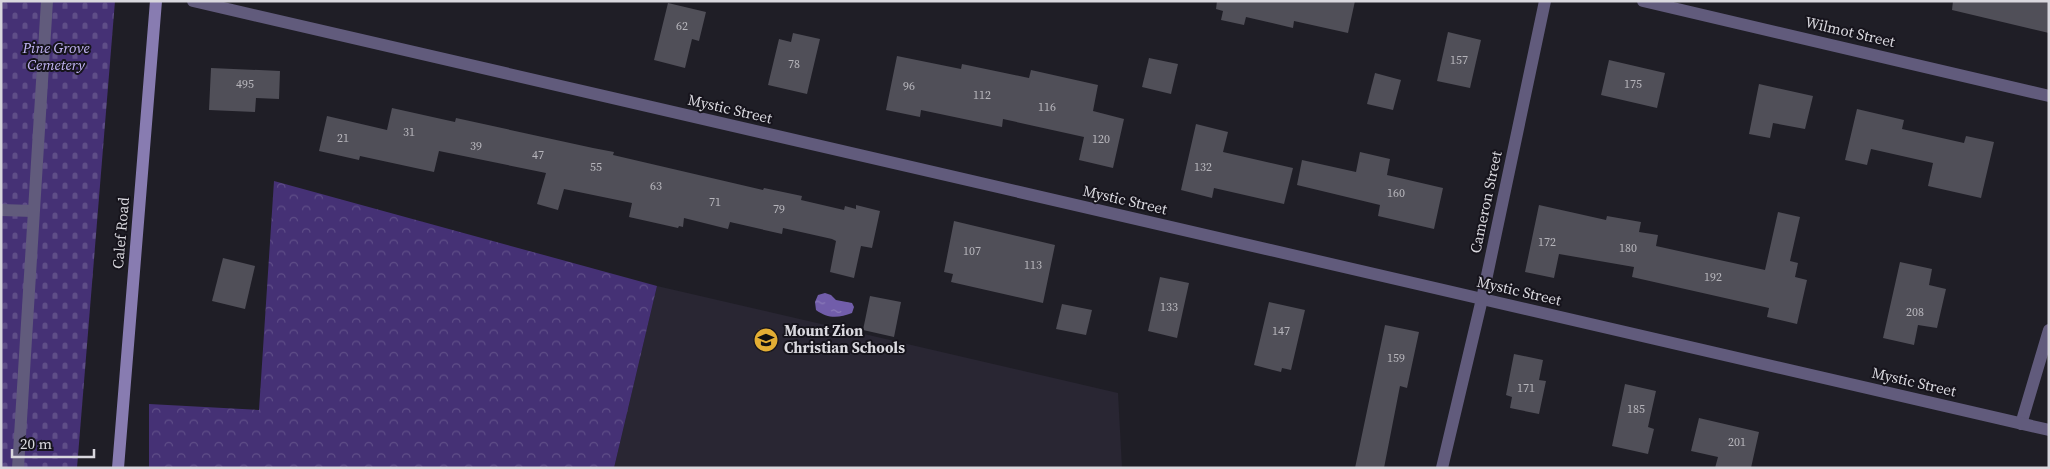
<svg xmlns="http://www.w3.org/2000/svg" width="2050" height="469" viewBox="0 0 2050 469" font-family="'Source Serif 4',serif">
	<defs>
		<pattern id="forest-crowns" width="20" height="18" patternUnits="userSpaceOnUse" patternTransform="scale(1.25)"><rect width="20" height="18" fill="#453175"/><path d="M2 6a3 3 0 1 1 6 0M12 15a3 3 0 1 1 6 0" fill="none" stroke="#5f4e88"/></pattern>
		<pattern id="cemetery-stones" width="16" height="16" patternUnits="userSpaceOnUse" patternTransform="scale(1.25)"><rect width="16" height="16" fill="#453175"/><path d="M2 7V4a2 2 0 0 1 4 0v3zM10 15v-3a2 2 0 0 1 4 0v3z" fill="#5f4e88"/></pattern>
		<pattern id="water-ripples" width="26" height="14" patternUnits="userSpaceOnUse" patternTransform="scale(1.25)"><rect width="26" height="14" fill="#715daa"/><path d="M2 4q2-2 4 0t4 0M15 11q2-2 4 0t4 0" fill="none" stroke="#8b7bb9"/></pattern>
	</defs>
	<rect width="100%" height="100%" fill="#1f1e26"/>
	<polygon fill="#292633" points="657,286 1118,393 1122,468 614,468"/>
	<polygon fill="url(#forest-crowns)" points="274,181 657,286 614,468 149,468 149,404 259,410"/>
	<polygon fill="url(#cemetery-stones)" points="1,1 115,1 77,468 1,468"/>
	<path fill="url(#water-ripples)" d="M 825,293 L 831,295 L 836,300 L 852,303 L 854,307 L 852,313 C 839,318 828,319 816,310 L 815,302 L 818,295 Z"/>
	<g fill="#504f58">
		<polygon points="1217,1 1355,1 1348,33 1294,21 1293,28 1246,17 1244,25 1221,20 1223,11 1216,9"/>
		<polygon points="1953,1 2049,1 2049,33 1952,10"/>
		<polygon points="668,3 706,12 699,41 692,39 685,68 654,60"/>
		<polygon points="1448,32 1481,40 1470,88 1437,81"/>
		<polygon points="793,33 820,39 807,94 768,85 779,39 791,42"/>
		<polygon points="897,56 961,69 962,64 1029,78 1031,70 1098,85 1093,111 1124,119 1113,168 1079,160 1084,137 1003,119 1002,127 921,110 920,117 886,110"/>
		<polygon points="1149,58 1178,64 1171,94 1142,87"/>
		<polygon points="1609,60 1665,73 1657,108 1601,95"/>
		<polygon points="211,68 280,71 279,99 256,98 255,112 209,110"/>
		<polygon points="1375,73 1401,80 1393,110 1367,104"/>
		<polygon points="1759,84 1813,96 1805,129 1773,123 1770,138 1749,134"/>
		<polygon points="392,108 455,122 456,118 593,148 614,152 613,155 763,190 764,188 802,196 801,200 844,210 845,206 856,209 856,205 880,211 872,248 861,246 854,278 830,272 836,241 832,239 783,228 782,234 730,222 728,229 684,218 683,227 679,226 678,228 629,217 632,203 564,189 558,210 537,204 546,173 439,151 434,172 360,156 359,160 319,151 327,116 387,130"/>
		<polygon points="1857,109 1904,120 1902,129 1964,143 1966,136 1994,142 1981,198 1928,186 1933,163 1871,149 1867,165 1845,160"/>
		<polygon points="1196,124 1228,132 1223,152 1293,168 1284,204 1214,188 1212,198 1181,190"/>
		<polygon points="1360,152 1390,159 1387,175 1443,188 1434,229 1378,216 1380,205 1297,185 1302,160 1356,172"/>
		<polygon points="1539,205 1606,220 1607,216 1641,222 1639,232 1658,235 1656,246 1765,270 1778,212 1800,217 1790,261 1798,263 1795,277 1807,280 1797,324 1767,317 1769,308 1632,277 1634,267 1559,254 1554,278 1525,272"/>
		<polygon points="954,221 1055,245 1043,303 951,282 953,274 944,272"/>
		<polygon points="223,258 255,266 245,309 212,301"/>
		<polygon points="1900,262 1932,269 1929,285 1946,289 1937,328 1918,325 1914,345 1883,338"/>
		<polygon points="1160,277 1189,283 1177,338 1148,331"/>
		<polygon points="870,296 901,302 894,337 863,330"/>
		<polygon points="1269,302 1305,310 1291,370 1282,368 1281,372 1254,365"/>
		<polygon points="1062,304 1092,310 1086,335 1056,329"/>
		<polygon points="1385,325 1419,332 1407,388 1400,386 1384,468 1355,468"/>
		<polygon points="1514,354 1543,360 1539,380 1546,381 1539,414 1510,408 1512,397 1506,395"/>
		<polygon points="1625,384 1656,391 1648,427 1654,429 1648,454 1612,446"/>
		<polygon points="1699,418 1759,432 1751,468 1715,468 1718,457 1691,451"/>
	</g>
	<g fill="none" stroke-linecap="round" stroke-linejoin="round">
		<g stroke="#615b7c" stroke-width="12">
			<polyline points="1,210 33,211"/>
			<polyline points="2021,424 2049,330"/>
			<polyline points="18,468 47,1"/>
		</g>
		<g stroke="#615b7c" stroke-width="12">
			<polyline points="193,1 2049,430"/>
			<polyline points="1643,1 2049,96"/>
			<polyline points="1442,468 1482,299 1545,1"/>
		</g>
		<polyline stroke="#887cb1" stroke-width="12" points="118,468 156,1"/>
	</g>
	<defs>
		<symbol id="school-disc" viewBox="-11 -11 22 22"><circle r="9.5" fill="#e3ae34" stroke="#16141c"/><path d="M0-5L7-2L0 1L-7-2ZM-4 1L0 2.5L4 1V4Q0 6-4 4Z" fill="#111"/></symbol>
	</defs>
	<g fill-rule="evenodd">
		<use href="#school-disc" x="752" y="326" width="28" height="28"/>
	</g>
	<g text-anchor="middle" stroke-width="4" stroke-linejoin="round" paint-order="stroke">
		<g font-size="12" fill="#b7b6bc">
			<text x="682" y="30">62</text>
			<text x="1459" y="64">157</text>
			<text x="794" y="68">78</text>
			<text x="245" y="88">495</text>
			<text x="1633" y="88">175</text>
			<text x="909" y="90">96</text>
			<text x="982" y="99">112</text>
			<text x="1047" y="111">116</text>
			<text x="409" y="136">31</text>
			<text x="343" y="142">21</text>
			<text x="1101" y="143">120</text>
			<text x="476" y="150">39</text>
			<text x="538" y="159">47</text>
			<text x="596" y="171">55</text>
			<text x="1203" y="171">132</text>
			<text x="656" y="190">63</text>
			<text x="1396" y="197">160</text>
			<text x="715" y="206">71</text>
			<text x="779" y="213">79</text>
			<text x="1547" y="246">172</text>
			<text x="1628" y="252">180</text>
			<text x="972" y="255">107</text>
			<text x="1033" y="269">113</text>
			<text x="1713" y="281">192</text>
			<text x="1169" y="311">133</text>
			<text x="1915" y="316">208</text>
			<text x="1281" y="335">147</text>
			<text x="1396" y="362">159</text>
			<text x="1526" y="392">171</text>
			<text x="1636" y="413">185</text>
			<text x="1737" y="446">201</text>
		</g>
		<g font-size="15" fill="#d9d8de" stroke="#16141c">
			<text transform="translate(1850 32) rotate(13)" y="5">Wilmot Street</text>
			<text transform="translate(730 109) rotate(13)" y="5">Mystic Street</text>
			<text transform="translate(1125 200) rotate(13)" y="5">Mystic Street</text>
			<text transform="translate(1486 202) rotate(-78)" y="5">Cameron Street</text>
			<text transform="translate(121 233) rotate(-85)" y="5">Calef Road</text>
			<text transform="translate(1519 291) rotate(13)" y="5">Mystic Street</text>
			<text transform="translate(1914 382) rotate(13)" y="5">Mystic Street</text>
		</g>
		<g font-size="15" font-style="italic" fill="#c2b5f4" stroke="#16141c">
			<text x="56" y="53">Pine Grove<tspan x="56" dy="17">Cemetery</tspan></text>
		</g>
		<g font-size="15" font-weight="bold" fill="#d9d8de" stroke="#16141c" text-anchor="start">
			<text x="784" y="336">Mount Zion<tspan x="784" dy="17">Christian Schools</tspan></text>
		</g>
	</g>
	<rect width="2050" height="469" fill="none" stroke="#d9d8de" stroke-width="5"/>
	<path d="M12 449v8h82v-8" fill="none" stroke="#d9d8de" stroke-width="2.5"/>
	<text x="20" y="449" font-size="15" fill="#d9d8de" stroke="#16141c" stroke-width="4" paint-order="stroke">20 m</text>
</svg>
